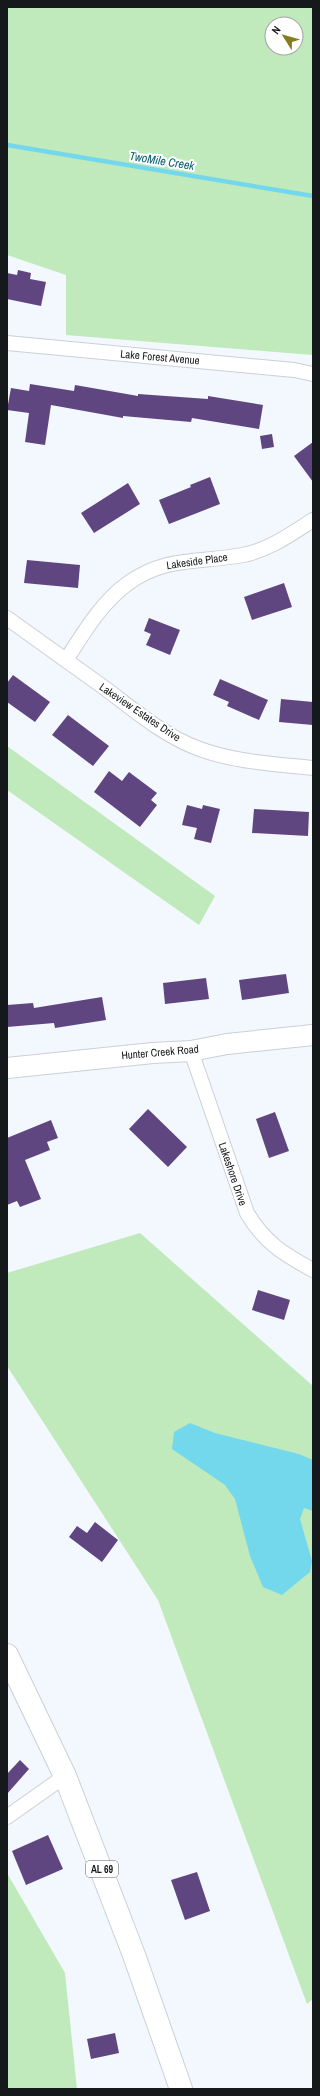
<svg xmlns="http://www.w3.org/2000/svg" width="320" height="2096" viewBox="0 0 320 2096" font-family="'Archivo Narrow',sans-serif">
	<rect width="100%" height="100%" fill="#f3f8fe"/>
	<g fill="#c0eabb" fill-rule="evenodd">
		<path d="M 7,7 L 313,7 L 313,355 L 66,335 L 66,275 L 7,255 ZM 272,24 L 296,24 L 296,48 L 272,48 Z"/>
		<polygon points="7,746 215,896 199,925 7,790"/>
		<polygon points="140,1233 313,1386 313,1999 307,2004 158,1600 7,1366 7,1273"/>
		<polygon points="7,1873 65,1973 77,2089 7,2089"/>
	</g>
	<polygon fill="#73d8eb" points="190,1423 215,1433 299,1454 313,1460 313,1511 304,1508 300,1519 312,1561 310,1572 282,1595 263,1587 250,1556 235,1499 225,1485 172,1449 174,1432"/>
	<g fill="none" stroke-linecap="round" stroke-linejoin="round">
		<polyline stroke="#73d8eb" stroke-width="4.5" points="7,145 313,196"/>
	</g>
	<g fill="#5f4681">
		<polygon points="18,270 31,273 30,279 46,282 41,306 7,299 7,273 17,275"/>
		<polygon points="30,384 74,391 75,385 138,396 138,394 208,399 208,396 263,405 259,429 192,418 191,422 123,416 123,418 51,405 45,445 25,442 29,413 7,410 11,388 29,391"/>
		<polygon points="272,434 274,447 262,449 260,436"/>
		<polygon points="313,442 313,482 294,456"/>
		<polygon points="210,477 220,504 169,524 159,500 191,487 190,485"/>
		<polygon points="128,483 140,504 94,533 81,513"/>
		<polygon points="27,560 80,565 78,588 24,583"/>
		<polygon points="284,583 292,607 252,620 244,597"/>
		<polygon points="149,618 180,630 170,655 146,645 151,634 144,631"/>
		<polygon points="13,675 50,702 35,722 7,702 7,683"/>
		<polygon points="220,679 268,700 259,720 227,706 229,702 213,695"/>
		<polygon points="281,699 313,702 313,725 279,722"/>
		<polygon points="68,715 109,746 93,766 52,735"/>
		<polygon points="109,771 122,781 129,772 157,793 151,800 157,805 140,827 94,792"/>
		<polygon points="187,805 202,809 203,805 220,809 211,843 194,839 197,828 182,825"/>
		<polygon points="254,809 309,812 308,836 252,833"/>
		<polygon points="286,974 289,993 242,1000 239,980"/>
		<polygon points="206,978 209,999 165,1004 163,983"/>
		<polygon points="102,997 106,1020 55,1028 54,1023 7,1027 7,1005 33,1003 34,1008"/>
		<polygon points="148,1109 187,1147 168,1167 129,1129"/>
		<polygon points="275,1112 289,1151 269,1158 256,1119"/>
		<polygon points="51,1120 58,1138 47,1142 50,1150 25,1160 41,1199 20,1207 17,1201 7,1205 7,1138"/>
		<polygon points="258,1290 290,1300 284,1320 252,1310"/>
		<polygon points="95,1522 118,1540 102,1562 69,1537 77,1526 87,1533"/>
		<polygon points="20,1760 29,1769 7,1794 7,1774"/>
		<polygon points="48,1835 63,1869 26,1885 12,1851"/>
		<polygon points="197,1872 210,1911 185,1920 171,1880"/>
		<polygon points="115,2033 119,2053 91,2059 87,2039"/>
	</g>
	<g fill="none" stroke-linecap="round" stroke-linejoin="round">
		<defs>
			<g id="minor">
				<polyline points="7,343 294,370 313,374"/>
				<path d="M 7,618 C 40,642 73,665 106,689 C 134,710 163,735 197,748 C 233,762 274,764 313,768"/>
				<path d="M 66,660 C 83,634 101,603 127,584 C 164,556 200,563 243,555 C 269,550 291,534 313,520"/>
				<path d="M 191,1051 L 247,1213 C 264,1242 283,1254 313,1270"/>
				<polyline points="7,1817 65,1776"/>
			</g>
			<polyline id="secondary" points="7,1068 153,1053 191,1051 227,1044 313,1035"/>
			<polyline id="primary" points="7,1655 65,1776 134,1955 181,2089"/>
		</defs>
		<use href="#minor" stroke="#cad0d7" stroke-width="16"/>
		<use href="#secondary" stroke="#cad0d7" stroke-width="22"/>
		<use href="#primary" stroke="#cad0d7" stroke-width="24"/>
		<use href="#minor" stroke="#fff" stroke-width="14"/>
		<use href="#secondary" stroke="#fff" stroke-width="20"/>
		<use href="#primary" stroke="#fff" stroke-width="22"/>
	</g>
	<g text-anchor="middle" stroke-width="4" stroke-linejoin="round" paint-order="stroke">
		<rect fill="#fff" stroke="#5c5e5f" stroke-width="1" x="86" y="1861" width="32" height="16" rx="3"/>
		<g font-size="10" font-weight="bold" fill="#16191b">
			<text x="102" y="1873">AL 69</text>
		</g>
		<g font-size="11" fill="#16191b" stroke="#fff">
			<text transform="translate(160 357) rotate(5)" y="4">Lake Forest Avenue</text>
			<text transform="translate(197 561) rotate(-8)" y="4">Lakeside Place</text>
			<text transform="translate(140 712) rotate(34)" y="4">Lakeview Estates Drive</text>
			<text transform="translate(160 1052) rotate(-5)" y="4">Hunter Creek Road</text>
			<text transform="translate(233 1174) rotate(71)" y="4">Lakeshore Drive</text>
		</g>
		<g font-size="12" font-style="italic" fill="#07616e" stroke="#fff">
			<text transform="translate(162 161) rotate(9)" y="4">TwoMile Creek</text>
		</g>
	</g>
	<rect width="320" height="2096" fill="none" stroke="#16191b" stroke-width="16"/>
	<g transform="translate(284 36) rotate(307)"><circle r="19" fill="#ffffff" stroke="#a2a3a4"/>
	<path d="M0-3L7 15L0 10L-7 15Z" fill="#887c21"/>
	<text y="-6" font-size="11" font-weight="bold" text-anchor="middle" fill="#16191b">N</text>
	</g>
</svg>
